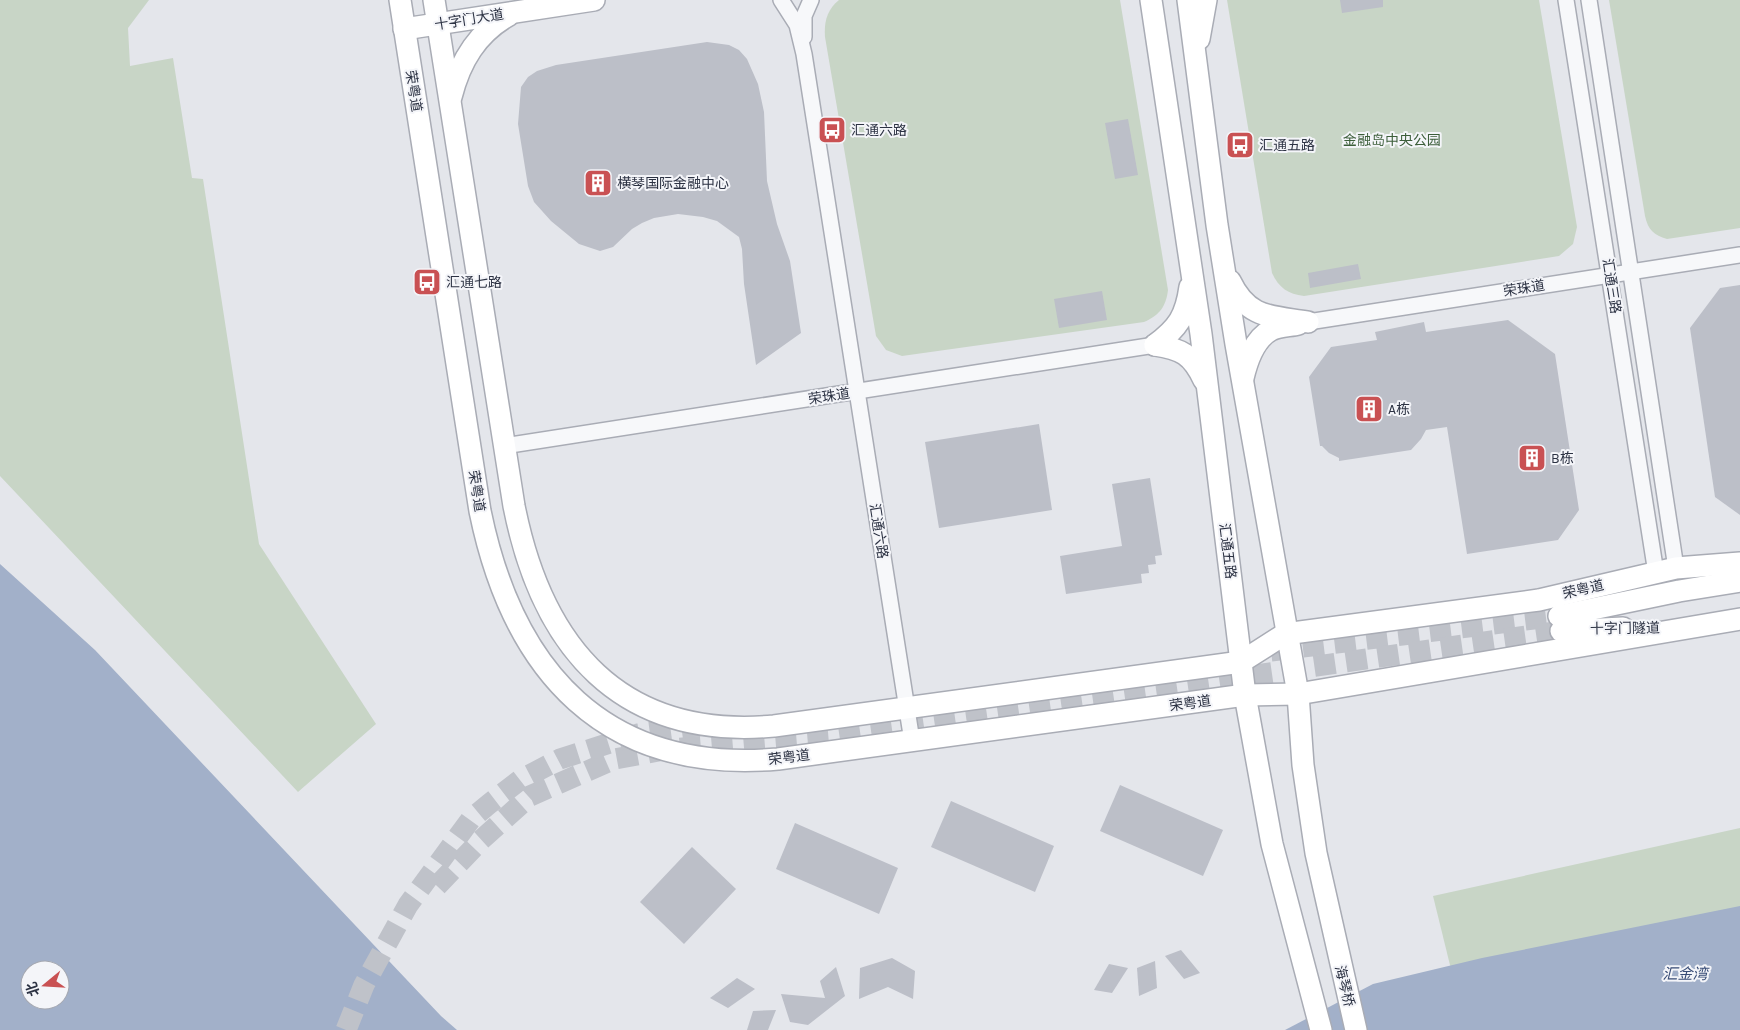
<svg xmlns="http://www.w3.org/2000/svg" width="1740" height="1030" viewBox="0 0 1740 1030" font-family="Karla,'Noto Sans SC',sans-serif">
	<rect width="100%" height="100%" fill="#e4e6eb"/>
	<g fill="#c8d5c6">
		<polygon points="0,0 149,0 128,28 130,66 173,58 192,178 203,179 259,544 376,724 298,792 0,476"/>
		<path d="M 839,0 L 1120,0 L 1168,290 C 1166,306 1160,315 1144,322 L 902,356 L 886,350 L 876,336 L 825,37 C 824,21 827,10 839,0 Z"/>
		<path d="M 1227,0 L 1539,0 L 1577,227 L 1573,244 L 1559,256 L 1304,296 C 1288,294 1279,288 1272,273 Z"/>
		<path d="M 1740,0 L 1740,228 L 1667,239 C 1654,235 1648,230 1645,216 L 1609,0 Z"/>
		<polygon points="1740,828 1740,1030 1466,1030 1433,896"/>
	</g>
	<g fill="#a2b0c9" fill-rule="evenodd">
		<path d="M 0,564 L 95,650 L 441,1016 L 457,1030 L 0,1030 ZM 30,970 L 60,970 L 60,1000 L 30,1000 Z"/>
		<polygon points="1740,906 1740,1030 1285,1030 1373,984 1482,958"/>
	</g>
	<g fill="#bcbfc8">
		<polygon points="1340,0 1383,0 1383,7 1342,13"/>
		<polygon points="707,42 729,45 739,50 747,59 758,84 764,112 767,181 777,224 790,261 801,333 756,365 744,284 742,249 739,237 717,221 703,217 678,214 654,218 642,223 632,229 613,247 600,251 579,244 551,221 534,202 528,186 518,124 521,87 528,77 537,71 556,65"/>
		<polygon points="1128,119 1138,175 1115,179 1105,123"/>
		<polygon points="1358,264 1361,279 1310,288 1308,273"/>
		<polygon points="1740,285 1740,515 1715,497 1690,328 1720,288"/>
		<polygon points="1102,291 1107,320 1059,328 1054,299"/>
		<polygon points="1508,320 1555,354 1579,510 1558,540 1467,554 1447,427 1426,430 1421,439 1411,450 1339,461 1339,458 1329,453 1322,446 1320,446 1309,377 1331,347 1377,340 1375,332 1424,322 1426,332"/>
		<polygon points="1039,424 1052,510 939,528 925,442"/>
		<polygon points="1150,478 1162,555 1155,556 1156,564 1148,565 1149,573 1141,574 1142,583 1066,594 1060,556 1122,546 1112,484"/>
		<polygon points="1120,785 1223,830 1203,876 1100,831"/>
		<polygon points="951,801 1054,846 1035,892 931,847"/>
		<polygon points="795,823 898,868 879,914 776,869"/>
		<polygon points="692,847 736,889 684,944 640,902"/>
		<polygon points="1181,950 1200,973 1184,979 1165,956"/>
		<polygon points="892,958 915,971 913,999 888,987 859,999 860,968"/>
		<polygon points="1155,961 1157,988 1139,996 1137,968"/>
		<polygon points="1109,964 1128,968 1112,993 1094,990"/>
		<polygon points="836,967 845,996 808,1025 790,1022 781,994 825,998 820,981"/>
		<polygon points="737,978 755,989 728,1008 710,998"/>
		<polygon points="776,1010 768,1030 747,1030 753,1011"/>
	</g>
	<g fill="none" stroke-linecap="round" stroke-linejoin="round">
		<g stroke="#bfc2c9" stroke-width="21" stroke-dasharray="21 11" stroke-linecap="butt">
			<polyline points="1271,651 1559,616"/>
			<polyline points="437,886 481,840 530,796 615,759 669,749 830,736 1561,631"/>
			<polyline points="346,1030 364,985 408,905 471,819 489,804 520,780 560,759 638,734 705,725"/>
		</g>
		<defs>
			<g id="street">
				<polyline points="781,0 797,25 804,54 912,741"/>
				<polyline points="1566,0 1656,573"/>
				<polyline points="1589,0 1676,568"/>
				<polyline points="804,37 804,16 811,0"/>
				<polyline points="1308,322 1740,255"/>
				<polyline points="504,446 1155,345"/>
			</g>
			<g id="secondary">
				<path d="M 400,0 L 480,511 C 513,672 605,774 778,759 L 1245,695 L 1298,694 L 1740,619"/>
				<path d="M 434,0 L 514,506 C 542,647 620,740 774,726 L 1241,662 L 1285,634 L 1539,600 L 1676,568 L 1740,563"/>
				<polyline points="1151,0 1201,334 1245,695 1272,844 1321,1030"/>
				<polyline points="1188,0 1217,225 1236,344 1298,694 1303,765 1316,853 1356,1030"/>
				<polyline points="404,29 594,0"/>
				<polyline points="1199,39 1206,0"/>
				<path d="M 451,97 C 460,61 477,33 509,15"/>
				<path d="M 1230,281 C 1248,319 1271,316 1308,322"/>
				<path d="M 1155,345 C 1178,328 1186,316 1190,287"/>
				<path d="M 1155,345 C 1181,349 1192,354 1204,380"/>
				<path d="M 1243,378 C 1247,361 1254,339 1271,330 C 1278,326 1290,326 1298,324"/>
				<polyline points="1559,616 1679,591 1740,581"/>
				<polyline points="1561,631 1623,628"/>
			</g>
		</defs>
		<use href="#street" stroke="#a9acb5" stroke-width="18"/>
		<use href="#secondary" stroke="#a9acb5" stroke-width="24"/>
		<use href="#street" stroke="#f7f8fa" stroke-width="15"/>
		<use href="#secondary" stroke="#fff" stroke-width="21"/>
	</g>
	<defs>
		<symbol id="bus-square" viewBox="-11 -11 22 22"><rect x="-9" y="-9" width="18" height="18" rx="4" fill="#c95153" stroke="#f4f5f9"/><path d="M-5-6H5V4H4V6H2V4H-2V6H-4V4H-5ZM-3.5-4V0h7V-4ZM-3.5 1.2v1.5H-2V1.2ZM2 1.2v1.5H3.5V1.2Z" fill="#fff"/></symbol>
		<symbol id="building-square" viewBox="-11 -11 22 22"><rect x="-9" y="-9" width="18" height="18" rx="4" fill="#c95153" stroke="#f4f5f9"/><path d="M-4-6H4V6H1V3H-1V6H-4ZM-2.5-4.3h1.7v1.8h-1.7ZM.8-4.3h1.7v1.8H.8ZM-2.5-1h1.7V.8h-1.7ZM.8-1h1.7V.8H.8Z" fill="#fff"/></symbol>
	</defs>
	<g fill-rule="evenodd">
		<use href="#bus-square" x="816" y="114" width="32" height="32"/>
		<use href="#bus-square" x="1224" y="129" width="32" height="32"/>
		<use href="#building-square" x="582" y="167" width="32" height="32"/>
		<use href="#bus-square" x="411" y="266" width="32" height="32"/>
		<use href="#building-square" x="1353" y="393" width="32" height="32"/>
		<use href="#building-square" x="1516" y="442" width="32" height="32"/>
	</g>
	<g text-anchor="middle" stroke-width="4" stroke-linejoin="round" paint-order="stroke">
		<g font-size="14" fill="#2c3243" stroke="#f4f5f9">
			<text transform="translate(469 19) rotate(-9)" y="5">十字门大道</text>
			<text transform="translate(414 91) rotate(81)" y="5">荣粤道</text>
			<text transform="translate(1612 286) rotate(81)" y="5">汇通三路</text>
			<text transform="translate(1524 288) rotate(-9)" y="5">荣珠道</text>
			<text transform="translate(829 396) rotate(-9)" y="5">荣珠道</text>
			<text transform="translate(477 491) rotate(81)" y="5">荣粤道</text>
			<text transform="translate(879 531) rotate(81)" y="5">汇通六路</text>
			<text transform="translate(1228 551) rotate(83)" y="5">汇通五路</text>
			<text transform="translate(1583 589) rotate(-13)" y="5">荣粤道</text>
			<text transform="translate(1625 628) rotate(-1)" y="5">十字门隧道</text>
			<text transform="translate(1190 703) rotate(-8)" y="5">荣粤道</text>
			<text transform="translate(789 757) rotate(-7)" y="5">荣粤道</text>
			<text transform="translate(1345 986) rotate(76)" y="5">海琴桥</text>
		</g>
		<g font-size="14" fill="#2c3243" stroke="#f4f5f9" text-anchor="start">
			<text x="851" y="135">汇通六路</text>
			<text x="1259" y="150">汇通五路</text>
			<text x="617" y="188">横琴国际金融中心</text>
			<text x="446" y="287">汇通七路</text>
			<text x="1388" y="414">A栋</text>
			<text x="1551" y="463">B栋</text>
		</g>
		<g font-size="14" fill="#3c5e3a" stroke="#f4f5f9">
			<text x="1392" y="145">金融岛中央公园</text>
		</g>
		<g font-size="15" font-style="italic" fill="#384c76" stroke="#f4f5f9">
			<text x="1685" y="979">汇金湾</text>
		</g>
	</g>
	<g transform="translate(45 985) rotate(252)"><circle r="24" fill="#f4f5f9" stroke="#a4a7b0"/>
	<path d="M0-4L9 19L0 12L-9 19Z" fill="#c95153"/>
	<text y="-8" font-size="14" font-weight="bold" text-anchor="middle" fill="#2c3243">北</text>
	</g>
</svg>
